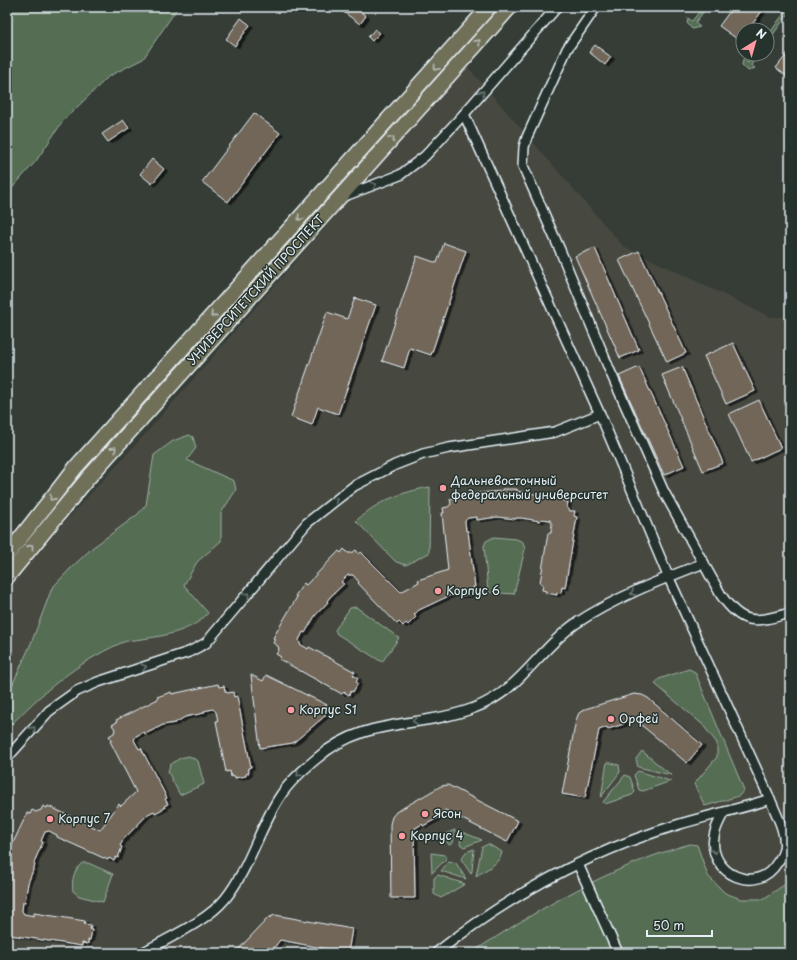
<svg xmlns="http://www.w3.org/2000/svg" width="797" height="960" viewBox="0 0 797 960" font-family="'Playpen Sans',sans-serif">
	<defs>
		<filter id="shadow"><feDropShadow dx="3.5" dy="2" stdDeviation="0" flood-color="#0009"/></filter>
	</defs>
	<rect width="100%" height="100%" fill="#353d36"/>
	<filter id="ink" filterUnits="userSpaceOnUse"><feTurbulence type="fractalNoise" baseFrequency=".025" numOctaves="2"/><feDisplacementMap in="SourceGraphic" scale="8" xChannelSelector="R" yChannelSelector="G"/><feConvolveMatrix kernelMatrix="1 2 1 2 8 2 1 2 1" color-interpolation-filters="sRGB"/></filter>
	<g filter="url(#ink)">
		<polygon fill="#474940" points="466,65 623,246 770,317 790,317 790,953 7,953 7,585 148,431"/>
		<g fill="#556d52" stroke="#9eafa5">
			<polygon points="7,7 178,7 143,59 109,76 63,121 36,161 7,194"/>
			<polygon points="703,7 707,7 695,23 700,27 692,29 687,23 688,18 692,21"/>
			<polygon points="785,7 790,8 790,17 787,15 767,43 767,37 784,13 780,10"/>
			<polygon points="754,54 759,54 751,65 755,68 748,71 742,65 743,59 748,63"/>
			<path d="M 189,435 L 193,437 L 196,448 L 187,460 L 234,481 L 236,490 L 221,513 L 221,541 L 197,562 L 184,585 L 208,613 C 193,631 164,636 142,639 C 135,640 127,640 121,643 C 76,663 40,694 7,729 L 7,697 L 32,641 L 52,588 L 71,568 L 92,548 L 137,515 L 146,505 L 154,455 L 173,441 Z"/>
			<path d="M 430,487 L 429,553 L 406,565 L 396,562 L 356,521 C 377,501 402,492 430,487 Z"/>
			<polygon points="494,537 516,539 523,542 525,549 514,594 488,592 484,546 486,541"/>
			<polygon points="356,607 399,638 382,662 337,634 335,630 350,608"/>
			<polygon points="689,669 695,672 744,790 739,796 705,806 694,784 717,757 717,743 702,724 655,684 659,679"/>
			<polygon points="642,751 671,775 638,767 636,759"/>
			<polygon points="189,756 198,761 204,784 180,795 168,772 170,765 180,758"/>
			<polygon points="607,762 619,765 620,772 601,797"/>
			<polygon points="638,771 670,781 671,781 643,791 639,790 634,775"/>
			<polygon points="625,775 630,777 635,792 632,795 605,804 603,802"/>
			<polygon points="455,830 453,843 449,845 443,835"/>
			<polygon points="462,832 482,840 464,847 460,844"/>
			<path d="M 488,844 L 502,852 C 500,864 485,870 476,876 L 482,847 Z"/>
			<path d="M 690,844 L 697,845 L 708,876 L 725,893 L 741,899 L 763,899 L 790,881 L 790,953 L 471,953 C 539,909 611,866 690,844 Z"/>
			<polygon points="474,849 472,871 471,874 461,859 466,852"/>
			<polygon points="431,853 445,855 447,858 432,873"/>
			<polygon points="449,861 456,863 466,879 441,871"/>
			<path d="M 82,863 L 88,863 L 113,874 L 103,902 L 79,896 L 73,891 C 71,881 74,870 82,863 Z"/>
			<polygon points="438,875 465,884 441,898 434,894 434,878"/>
		</g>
		<g fill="#716659" stroke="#e8f1f8" filter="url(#shadow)">
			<polygon points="345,7 355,7 366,16 360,24 342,11"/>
			<polygon points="733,7 765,7 748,30 743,30 743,37 740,41 719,26"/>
			<polygon points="241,18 250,25 235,46 226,39"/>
			<polygon points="375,29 380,33 372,41 368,37"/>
			<polygon points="595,45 611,57 605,65 589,52"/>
			<polygon points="790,50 790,78 789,78 776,68"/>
			<polygon points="254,113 280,133 228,202 202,182"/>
			<polygon points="123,120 129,128 108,142 102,134"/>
			<polygon points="152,159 164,169 152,184 140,174"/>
			<polygon points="444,243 466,251 431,355 410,348 404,368 382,361 417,256 437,263"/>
			<polygon points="595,248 639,350 620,358 575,256"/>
			<polygon points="639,251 686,353 667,362 619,260"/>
			<polygon points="355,298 376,305 338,414 318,407 312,425 291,417 327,312 347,319"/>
			<polygon points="733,343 755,391 726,404 704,356"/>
			<polygon points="639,367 684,466 664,475 619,376"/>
			<polygon points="682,367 723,463 703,471 662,375"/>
			<polygon points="759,400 781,448 751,462 729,414"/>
			<polygon points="502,489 517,489 517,491 564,499 563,501 568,502 567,507 570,511 575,511 574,516 577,517 565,588 562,587 561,593 557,592 557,595 546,593 546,591 542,590 543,584 540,583 548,533 551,533 552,524 550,520 541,519 540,521 521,518 516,518 516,519 497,517 477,520 477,517 468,518 465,521 466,531 468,531 475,587 473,587 474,593 469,593 470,595 458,596 458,594 451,595 419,610 414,615 416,617 408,625 406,623 403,626 399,622 397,624 358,583 359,582 353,575 348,575 341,582 344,584 330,597 327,601 328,602 315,616 305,633 303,632 299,640 300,644 308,649 309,647 355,672 353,675 358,678 356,682 358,683 353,692 351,691 349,695 344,692 342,694 279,659 281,657 276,654 279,650 278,646 273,643 275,639 273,638 297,597 295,596 304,583 306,585 339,551 341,553 344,549 348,553 352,553 356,550 359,554 361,552 401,592 419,582 418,580 448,570 442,513 444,513 443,508 448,507 451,504 450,499 455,498 455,495 502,491"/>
			<polygon points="790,622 790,631 787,632 786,623"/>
			<polygon points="251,675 263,681 266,675 327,705 325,716 293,743 260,748"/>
			<polygon points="218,684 219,687 224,686 225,691 228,693 233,692 234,697 237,696 251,767 248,768 249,773 246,774 246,776 235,778 235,776 231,777 230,771 226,772 216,721 218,721 216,712 213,709 204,711 204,713 185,717 175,723 163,725 145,734 144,732 136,736 134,740 139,749 141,748 167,798 165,799 168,804 164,806 165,808 155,813 154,811 148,814 123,840 120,846 122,847 118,858 116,857 114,861 109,858 108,860 57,837 57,835 49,831 45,832 41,841 43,842 35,860 34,864 35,865 28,883 25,902 23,902 22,911 24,914 34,916 34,913 85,921 84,924 91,925 90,929 92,930 90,940 88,940 88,944 82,943 82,946 10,935 11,933 7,932 7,856 27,813 30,814 32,810 36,812 41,810 43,806 47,808 48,806 100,830 119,804 121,806 136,792 110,741 112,740 109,736 114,733 115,729 112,725 117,722 116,720 158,699 157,697 171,692 172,694"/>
			<polygon points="634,694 642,695 648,698 702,745 687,763 634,719 624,722 624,724 608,729 607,727 599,730 585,798 562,794 576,720 579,713 585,709"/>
			<polygon points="448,785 518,821 507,842 445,810 437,816 438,818 423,826 422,824 414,829 415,898 391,898 390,824 392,817 396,812 441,786"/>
			<polygon points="275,915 352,929 348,953 280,940 270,953 235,953 268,918"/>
		</g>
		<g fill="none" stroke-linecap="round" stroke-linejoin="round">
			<defs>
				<g id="minor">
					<path d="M 596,7 L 567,49 L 527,137 L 524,147 L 523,166 L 560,250 L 610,371 L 664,492 L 721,595 C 743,627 756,622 790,613"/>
					<path d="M 464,114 L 603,421 L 668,576 L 770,799 C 776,814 787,833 784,849 C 783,854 780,859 777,863 C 757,896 708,874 714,837 C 715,829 719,821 723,814"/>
					<polyline points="342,197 400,175 425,156 464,114 557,7"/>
					<polyline points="7,758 49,711 77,691 98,682 189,652 206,643 307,523 354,486 395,465 423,454 449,448 555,432 600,414"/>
					<polyline points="578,864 618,953"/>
					<path d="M 142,953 C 168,938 206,922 225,899 C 250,868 259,827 281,795 C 290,781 304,769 316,759 C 365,716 418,729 474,708 C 520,691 537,651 575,624 C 614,598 660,580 704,563"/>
					<path d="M 436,953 C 508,896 591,851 680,824 C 710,815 740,809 770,799"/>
				</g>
				<g id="primary">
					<polyline points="7,555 76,467 489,7"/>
					<polyline points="7,577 88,478 510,7"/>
				</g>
			</defs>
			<use href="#minor" stroke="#e8f1f8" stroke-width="12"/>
			<use href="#primary" stroke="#e8f1f8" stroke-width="17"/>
			<use href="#minor" stroke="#26332d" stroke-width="9"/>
			<use href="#primary" stroke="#706f59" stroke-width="14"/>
		</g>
		<defs><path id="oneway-chevron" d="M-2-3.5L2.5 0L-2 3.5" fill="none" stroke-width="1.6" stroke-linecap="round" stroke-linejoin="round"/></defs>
		<g stroke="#b8bdb8">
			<use href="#oneway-chevron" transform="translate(478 42) rotate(-48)"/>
			<use href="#oneway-chevron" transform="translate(436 68) rotate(131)"/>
			<use href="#oneway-chevron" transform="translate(392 139) rotate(-49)"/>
			<use href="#oneway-chevron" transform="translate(300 218) rotate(132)"/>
			<use href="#oneway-chevron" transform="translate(213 315) rotate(132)"/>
			<use href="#oneway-chevron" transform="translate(114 449) rotate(-48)"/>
			<use href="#oneway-chevron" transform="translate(52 498) rotate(129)"/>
			<use href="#oneway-chevron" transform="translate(31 547) rotate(-51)"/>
		</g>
		<g stroke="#6a7674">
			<use href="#oneway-chevron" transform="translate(482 93) rotate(-49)"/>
			<use href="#oneway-chevron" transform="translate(374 185) rotate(-20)"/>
			<use href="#oneway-chevron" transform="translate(335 500) rotate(-37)"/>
			<use href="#oneway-chevron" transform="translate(633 593) rotate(153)"/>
			<use href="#oneway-chevron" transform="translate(247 595) rotate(-50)"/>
			<use href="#oneway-chevron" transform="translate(144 667) rotate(-17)"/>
			<use href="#oneway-chevron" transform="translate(529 669) rotate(133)"/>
			<use href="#oneway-chevron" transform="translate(415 721) rotate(173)"/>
			<use href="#oneway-chevron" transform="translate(33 729) rotate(-48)"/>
			<use href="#oneway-chevron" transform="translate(299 774) rotate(133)"/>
			<use href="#oneway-chevron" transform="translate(715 851) rotate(77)"/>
		</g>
	</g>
	<g fill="#ff9aa2" stroke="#26332d" stroke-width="1.5">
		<circle cx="443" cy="488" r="4"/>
		<circle cx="438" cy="591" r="4"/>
		<circle cx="291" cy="710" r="4"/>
		<circle cx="611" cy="719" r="4"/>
		<circle cx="425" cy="814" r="4"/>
		<circle cx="50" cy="819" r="4"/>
		<circle cx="402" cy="836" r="4"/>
	</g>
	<g text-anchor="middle" stroke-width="3" stroke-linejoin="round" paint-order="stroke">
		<g font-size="12" fill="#e8f1f8" stroke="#26332d">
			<text transform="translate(256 290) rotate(-48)" y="4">УНИВЕРСИТЕТСКИЙ ПРОСПЕКТ</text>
		</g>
		<g font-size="12" fill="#e8f1f8" stroke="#26332d" text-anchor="start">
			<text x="451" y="485">Дальневосточный<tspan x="451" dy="14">федеральный университет</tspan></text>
			<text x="446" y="595">Корпус 6</text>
			<text x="299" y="714">Корпус S1</text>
			<text x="619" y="723">Орфей</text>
			<text x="433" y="818">Ясон</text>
			<text x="58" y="823">Корпус 7</text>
			<text x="410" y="840">Корпус 4</text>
		</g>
	</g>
	<rect width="797" height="960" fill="none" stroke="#26332d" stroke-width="24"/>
	<rect x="12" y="12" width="773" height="936" fill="none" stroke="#e8f1f8" stroke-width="1.5" filter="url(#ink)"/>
	<g transform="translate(755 42) rotate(37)"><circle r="19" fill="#26332d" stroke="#747f7e"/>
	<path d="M0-3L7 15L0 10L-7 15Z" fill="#ff9aa2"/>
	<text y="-6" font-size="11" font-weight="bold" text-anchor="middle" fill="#e8f1f8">N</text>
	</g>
	<path d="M647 930v6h65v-6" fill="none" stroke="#e8f1f8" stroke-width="2"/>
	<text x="653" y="930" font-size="12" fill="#e8f1f8" stroke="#26332d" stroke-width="3" paint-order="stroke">50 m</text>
</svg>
